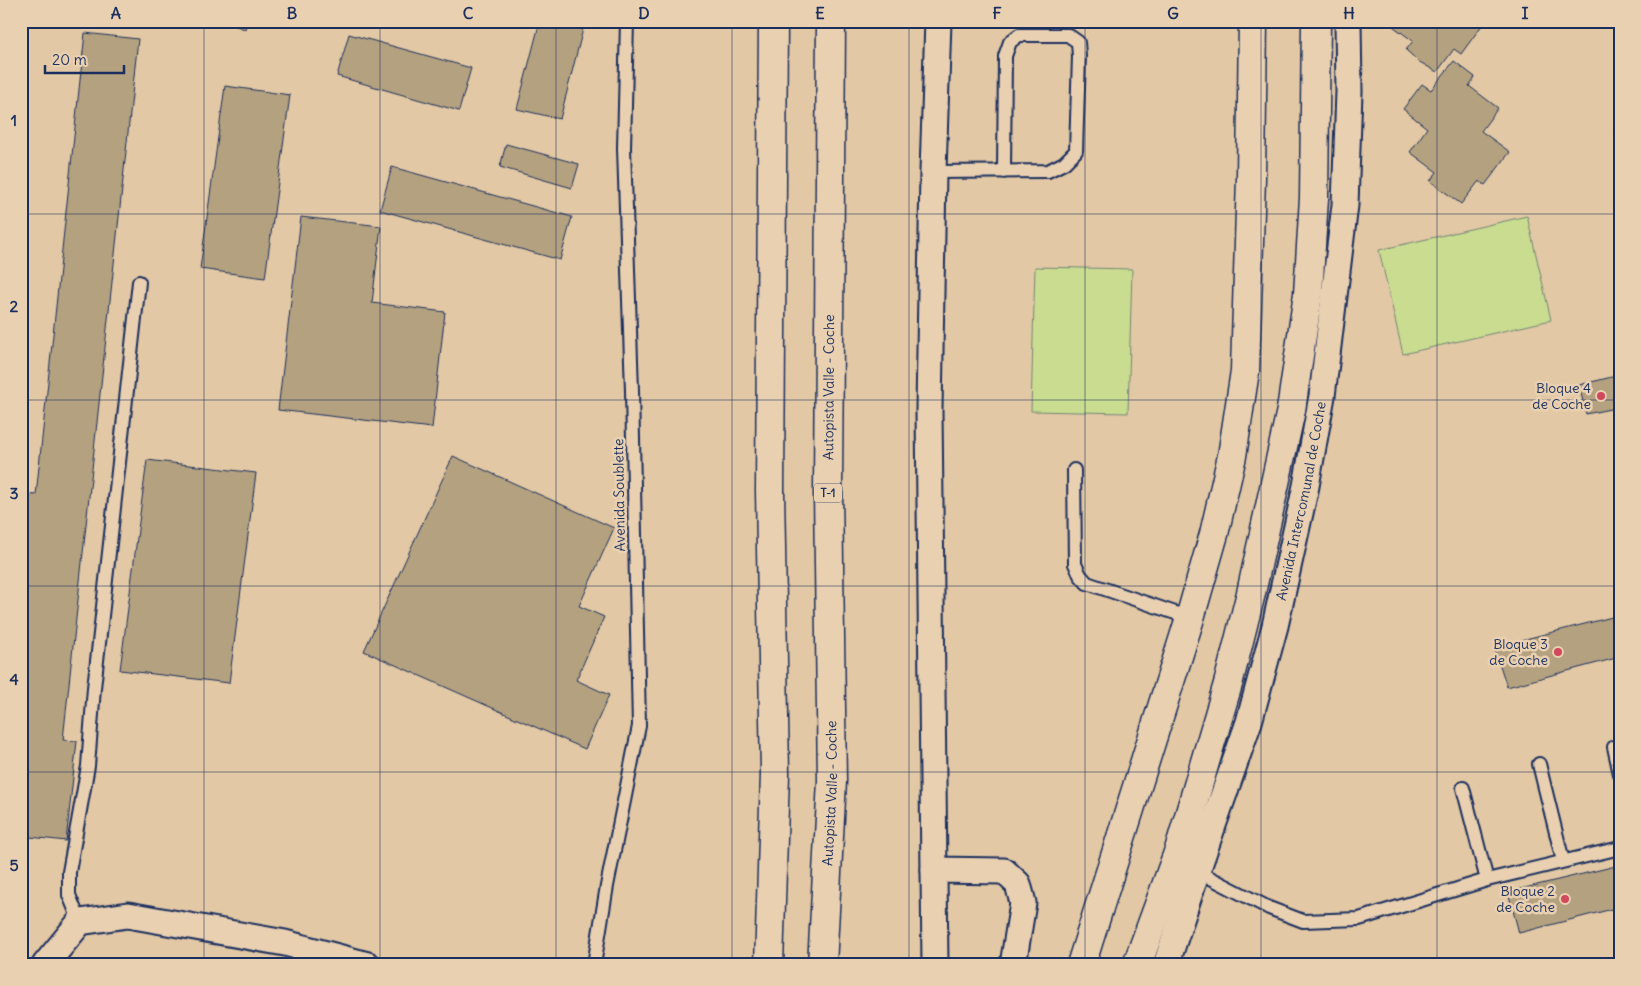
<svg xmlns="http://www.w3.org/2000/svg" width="1641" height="986" viewBox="0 0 1641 986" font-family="Delius,sans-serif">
	<rect width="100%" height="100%" fill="#e2c8a4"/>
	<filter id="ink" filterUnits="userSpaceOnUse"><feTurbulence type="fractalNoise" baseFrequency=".02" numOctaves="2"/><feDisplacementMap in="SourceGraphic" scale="10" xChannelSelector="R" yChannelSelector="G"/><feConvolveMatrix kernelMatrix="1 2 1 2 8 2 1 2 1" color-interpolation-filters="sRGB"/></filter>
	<g filter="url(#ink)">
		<g fill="#c9dc90" stroke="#728677">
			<polygon points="1527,216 1551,320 1403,354 1379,250"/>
			<polygon points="1035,267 1132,269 1128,413 1031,411"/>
		</g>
		<g fill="#b4a180" stroke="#1b2f5e">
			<polygon points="221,21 248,21 245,29"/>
			<polygon points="540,21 585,21 560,119 517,109"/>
			<polygon points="1386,21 1485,21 1461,54 1454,49 1437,72 1418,61 1406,50 1413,41"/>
			<polygon points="85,33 138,39 63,740 77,741 66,841 21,836 21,510 23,494 36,495"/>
			<polygon points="349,34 471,68 459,111 337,76"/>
			<polygon points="1454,61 1475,77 1469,86 1498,108 1481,131 1510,152 1485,185 1479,181 1461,204 1430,181 1437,172 1410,152 1427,128 1403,109 1422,84 1431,90"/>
			<polygon points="225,86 290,95 265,278 200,269"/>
			<polygon points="1620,129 1620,152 1614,130"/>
			<polygon points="506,144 579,164 572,188 500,167"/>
			<polygon points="392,167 572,217 560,260 380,210"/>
			<polygon points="301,217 381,226 372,303 445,312 432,428 278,410"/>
			<polygon points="1620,375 1620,407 1586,414 1579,385"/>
			<polygon points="453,456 614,528 579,606 604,617 576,680 609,695 585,749 364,651"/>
			<polygon points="147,460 256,473 229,683 120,670"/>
			<polygon points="1620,615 1620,657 1507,687 1494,647"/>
			<polygon points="1620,865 1620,907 1519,933 1508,892"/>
		</g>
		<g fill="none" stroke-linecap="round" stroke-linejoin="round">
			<defs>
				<g id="service">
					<polyline points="933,172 1048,171 1064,163 1076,151 1079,56 1078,42 1068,35 1019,35 1010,42 1005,56 1004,172"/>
					<polyline points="1074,470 1075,564 1080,575 1087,583 1190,618"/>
					<polyline points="1614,747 1620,774"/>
					<polyline points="1539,764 1563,861"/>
					<polyline points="1463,788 1487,880"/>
					<polyline points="1197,871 1269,908 1303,921 1359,919 1487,880 1620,848"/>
					<polyline points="80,922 69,895 69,872 88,766 94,688 139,282"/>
					<polyline points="594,965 607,886 639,726 632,391 624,148 627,21"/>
				</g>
				<g id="minor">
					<polyline points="934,870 1004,871 1018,884 1023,903 1013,965"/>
					<polyline points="45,965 80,922 128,915 285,943 368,965"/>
					<polyline points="935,965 929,411 933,172 938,21"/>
					<path id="s1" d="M 1166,965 L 1197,871 L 1249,722 L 1275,626 L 1306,486 L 1322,396 L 1345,205 L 1349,92 L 1348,21"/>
				</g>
				<g id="secondary">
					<polyline points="1081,965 1190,618 1214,534 1232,456 1245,371 1251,178 1253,21"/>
					<polyline points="1137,965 1179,850 1228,684 1251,593 1291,410 1308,294 1314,198 1316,21"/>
				</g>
				<g id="motorway">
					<polyline points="769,965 775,774 770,491 773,21"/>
					<path id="s2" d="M 822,965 L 832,781 L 828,492 L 831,21"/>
				</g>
			</defs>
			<use href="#service" stroke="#1b2f5e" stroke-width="16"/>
			<use href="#minor" stroke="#1b2f5e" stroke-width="29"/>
			<use href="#secondary" stroke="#1b2f5e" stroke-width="31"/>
			<use href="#motorway" stroke="#1b2f5e" stroke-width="31"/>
			<use href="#service" stroke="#e9d0b1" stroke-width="12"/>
			<use href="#minor" stroke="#e9d0b1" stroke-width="25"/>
			<use href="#secondary" stroke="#e9d0b1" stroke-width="28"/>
			<use href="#motorway" stroke="#e9d0b1" stroke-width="28"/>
		</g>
	</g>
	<path fill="none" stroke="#1b2f5e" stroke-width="1" stroke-opacity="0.55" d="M 204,21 L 204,965M 380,21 L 380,965M 556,21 L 556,965M 732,21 L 732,965M 909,21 L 909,965M 1085,21 L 1085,965M 1261,21 L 1261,965M 1437,21 L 1437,965M 21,214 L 1620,214M 21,400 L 1620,400M 21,586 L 1620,586M 21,772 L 1620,772"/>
	<g fill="#d1495b" stroke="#e9d0b1" stroke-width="2">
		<circle cx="1601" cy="396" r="5"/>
		<circle cx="1558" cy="652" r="5"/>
		<circle cx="1565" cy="899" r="5"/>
	</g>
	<g text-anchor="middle" stroke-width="5" stroke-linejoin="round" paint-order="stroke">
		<rect fill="#e9d0b1" stroke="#595f77" stroke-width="1" x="814" y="483.5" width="28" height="19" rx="4"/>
		<g font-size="12" font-weight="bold" fill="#1b2f5e">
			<text x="828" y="497">T-1</text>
		</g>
		<g font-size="14" fill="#1b2f5e" stroke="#e9d0b1">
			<text dy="5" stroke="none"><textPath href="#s2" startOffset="578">Autopista Valle - Coche</textPath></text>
			<text transform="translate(619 495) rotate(-91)" y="5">Avenida Soublette</text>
			<text dy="5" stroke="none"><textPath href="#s1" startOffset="484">Avenida Intercomunal de Coche</textPath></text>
			<text dy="5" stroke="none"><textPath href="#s2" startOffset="172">Autopista Valle - Coche</textPath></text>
		</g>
		<g font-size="14" fill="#1b2f5e" stroke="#e9d0b1" text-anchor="end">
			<text x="1591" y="393">Bloque 4<tspan x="1591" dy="16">de Coche</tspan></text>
			<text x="1548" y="649">Bloque 3<tspan x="1548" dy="16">de Coche</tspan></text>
			<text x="1555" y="896">Bloque 2<tspan x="1555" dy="16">de Coche</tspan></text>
		</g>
	</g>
	<rect width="1641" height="986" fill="none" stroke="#e9d0b1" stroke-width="55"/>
	<path d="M45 65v8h79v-8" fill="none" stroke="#1b2f5e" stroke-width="2.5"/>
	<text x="52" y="65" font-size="15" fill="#1b2f5e" stroke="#e9d0b1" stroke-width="4" paint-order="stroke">20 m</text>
	<rect x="28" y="28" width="1586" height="930" fill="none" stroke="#1b2f5e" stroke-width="2"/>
	<g font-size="16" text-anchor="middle" font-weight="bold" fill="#1b2f5e">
		<text x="116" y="19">A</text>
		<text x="292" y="19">B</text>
		<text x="468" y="19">C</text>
		<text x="644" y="19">D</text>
		<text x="820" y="19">E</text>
		<text x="997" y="19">F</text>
		<text x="1173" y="19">G</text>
		<text x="1349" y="19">H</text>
		<text x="1525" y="19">I</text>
		<text x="14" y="126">1</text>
		<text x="14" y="312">2</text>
		<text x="14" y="499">3</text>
		<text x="14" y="685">4</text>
		<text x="14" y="871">5</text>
	</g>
</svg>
